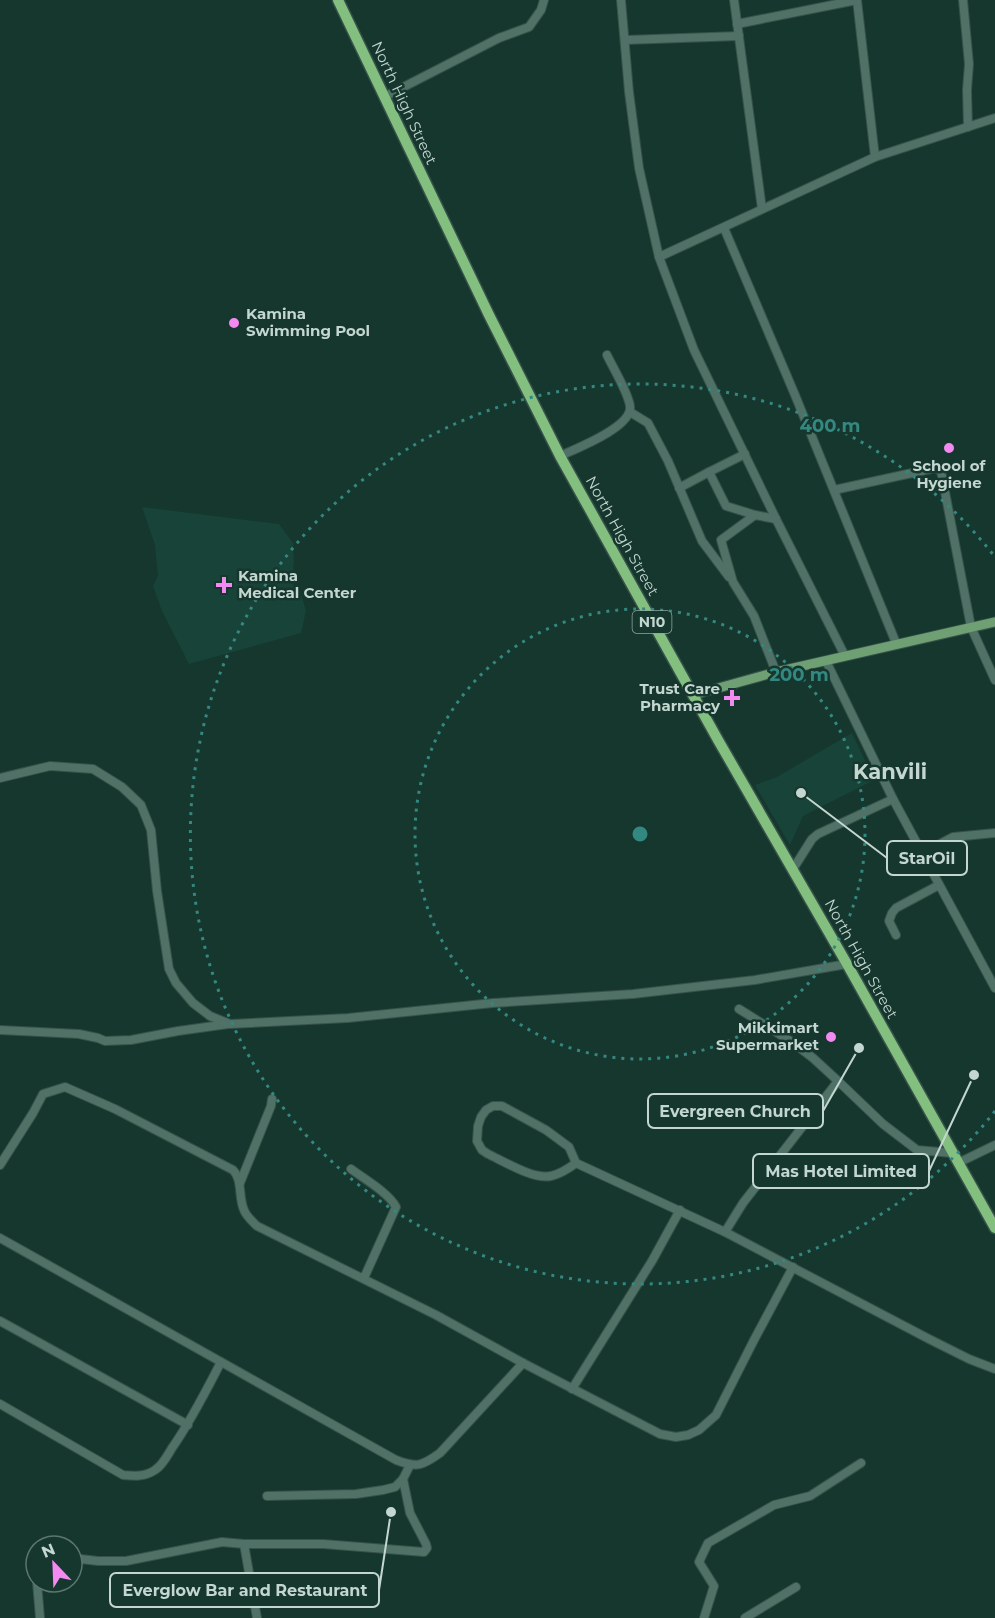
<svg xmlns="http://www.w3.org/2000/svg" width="995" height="1618" viewBox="0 0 995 1618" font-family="Montserrat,sans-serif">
	<rect width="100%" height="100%" fill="#16372e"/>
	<g fill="#184338">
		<polygon points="142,507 279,524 293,543 294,561 292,584 299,587 306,611 301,633 189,664 162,611 153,586 158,576 155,545"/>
		<polygon points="852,733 874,780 803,816 790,845 755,785 777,777"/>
	</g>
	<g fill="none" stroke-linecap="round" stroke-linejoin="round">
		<defs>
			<g id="minor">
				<polyline points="621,0 629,92 639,168 659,257 694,350 776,519 845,656"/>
				<polyline points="734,0 762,209"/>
				<polyline points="857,0 875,157"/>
				<polyline points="963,0 969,64 967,90 968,127"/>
				<polyline points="737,24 857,0"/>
				<polyline points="625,40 739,36"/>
				<polyline points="384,97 499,38 529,27 541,10 544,0"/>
				<polyline points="724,228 795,395 896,643"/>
				<polyline points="659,257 875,157 995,118"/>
				<polyline points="630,412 648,423 668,461 702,541 729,577"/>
				<path d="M 560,456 C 575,449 633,427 630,406 C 628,392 613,368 607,355"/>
				<polyline points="709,472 745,454"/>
				<polyline points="679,488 709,472 726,506 755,515"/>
				<polyline points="834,490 935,468 941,471 971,627 995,680"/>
				<polyline points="826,661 893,799 995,988"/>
				<polyline points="776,672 754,616 733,582 721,540 755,515 776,519"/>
				<polyline points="0,778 50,766 93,769 122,787 141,805 151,830 157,891 169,969 176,983 193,1003 210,1016 230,1024 348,1018 493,1003 633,994 755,980 847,964"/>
				<polyline points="923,853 953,837 995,833"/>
				<polyline points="793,869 812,839 818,834 893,799"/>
				<polyline points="896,935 889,921 892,913 896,908 939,885"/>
				<polyline points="0,1030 79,1034 98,1038 105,1041 131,1040 178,1031 228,1024"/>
				<polyline points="838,1081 883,1124 917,1150 952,1153"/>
				<path d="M 576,1163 C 568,1169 560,1174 551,1176 C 534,1180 503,1161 488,1154 L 482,1150 L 477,1141 L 478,1126 L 481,1117 L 486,1110 L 493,1106 L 502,1106 L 546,1130 L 569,1147 L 576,1163 L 725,1232 L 929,1339 L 969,1359 L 995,1369"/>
				<polyline points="958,1163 995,1145"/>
				<path d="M 0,1165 L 33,1113 L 43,1094 L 65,1087 L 115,1109 L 233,1170 C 243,1180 238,1197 244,1210 C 246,1216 252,1221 257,1226 L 436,1315 L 523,1363 L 660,1434 L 676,1437 L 688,1435 L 699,1430 L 716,1415 L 754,1340 L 793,1267"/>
				<path d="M 351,1169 C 363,1178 389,1193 396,1207 L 364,1278"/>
				<polyline points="240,1183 271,1106 272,1099"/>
				<polyline points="725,1232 743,1203 838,1081 813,1058 792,1042 739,1009"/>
				<path d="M 0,1238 L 396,1460 C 417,1468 422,1466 440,1453 L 523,1363"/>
				<polyline points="0,1321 188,1425"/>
				<polyline points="572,1389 652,1261 680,1210"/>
				<path d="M 0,1404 L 123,1475 C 134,1476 145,1477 155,1470 C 163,1465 167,1456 172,1448 C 191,1421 206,1391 221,1362"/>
				<polyline points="267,1496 356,1494 383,1490 395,1487 403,1479 410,1465"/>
				<polyline points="244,1544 257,1618"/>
				<polyline points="36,1557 34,1563 36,1572"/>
				<polyline points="72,1558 98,1561 126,1561 222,1542 244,1544 323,1544 424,1552 427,1548 426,1544 410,1513 403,1479"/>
				<polyline points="37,1582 40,1618"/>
				<polyline points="704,1618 714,1586 699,1562 708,1543 774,1505 810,1496 861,1463"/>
				<polyline points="745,1618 796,1587"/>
			</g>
			<polyline id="major" points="693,695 776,672 995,622"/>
			<polyline id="highway" points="338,0 489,315 560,456 718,740 847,964 995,1228"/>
		</defs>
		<use href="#minor" stroke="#37524a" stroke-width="10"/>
		<use href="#major" stroke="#37524a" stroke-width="11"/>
		<use href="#highway" stroke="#37524a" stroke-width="13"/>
		<use href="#minor" stroke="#4f7166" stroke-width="8"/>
		<use href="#major" stroke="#6ea074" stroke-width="9"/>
		<use href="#highway" stroke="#83bf7e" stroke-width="10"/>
	</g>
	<g fill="none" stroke="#338982" stroke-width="3" stroke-dasharray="3 6">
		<circle cx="640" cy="834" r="225"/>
		<path d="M995 1111A450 450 0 1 1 995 557"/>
	</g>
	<g fill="#f38af1" stroke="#16372e" stroke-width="2">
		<circle cx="234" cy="323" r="6"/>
		<circle cx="949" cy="448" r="6"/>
		<path d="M221 576h6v6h6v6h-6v6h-6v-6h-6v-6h6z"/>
		<path d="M729 689h6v6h6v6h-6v6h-6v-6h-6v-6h6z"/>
		<circle cx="831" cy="1037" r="6"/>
	</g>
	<g text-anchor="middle" stroke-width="5" stroke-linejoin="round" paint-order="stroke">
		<rect fill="#16372e" stroke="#90a69f" stroke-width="1.5" x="632.5" y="611" width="39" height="22" rx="4.5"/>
		<g font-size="14" font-weight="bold" fill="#c4d6d0">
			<text x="652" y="627">N10</text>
		</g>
		<g font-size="15" fill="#c4d6d0" stroke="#16372e">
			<text transform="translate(404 103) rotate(65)" y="5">North High Street</text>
			<text transform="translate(622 536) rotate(61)" y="5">North High Street</text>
			<text transform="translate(861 959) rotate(61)" y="5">North High Street</text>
		</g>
		<g font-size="15" font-weight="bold" fill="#c4d6d0" stroke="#16372e" text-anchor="start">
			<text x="246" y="319">Kamina<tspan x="246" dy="17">Swimming Pool</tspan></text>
			<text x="949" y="471" text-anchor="middle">School of<tspan x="949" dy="17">Hygiene</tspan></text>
			<text x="238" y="581">Kamina<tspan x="238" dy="17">Medical Center</tspan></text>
			<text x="720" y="694" text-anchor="end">Trust Care<tspan x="720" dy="17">Pharmacy</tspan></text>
			<text x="819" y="1033" text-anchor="end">Mikkimart<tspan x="819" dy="17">Supermarket</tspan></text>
		</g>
		<g font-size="21" font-weight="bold" fill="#c4d6d0" stroke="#16372e">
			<text x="890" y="779">Kanvili</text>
		</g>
	</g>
	<circle cx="640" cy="834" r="9" fill="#338982" stroke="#16372e" stroke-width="3"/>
	<g font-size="18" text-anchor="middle" font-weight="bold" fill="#338982" stroke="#16372e" stroke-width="5" stroke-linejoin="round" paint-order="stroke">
		<text x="830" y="432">400 m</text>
		<text x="799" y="681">200 m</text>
	</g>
	<path fill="none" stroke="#c4d6d0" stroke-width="2" d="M801 793L887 858M859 1048L823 1111M974 1075L929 1171M391 1512L379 1590"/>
	<g fill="#c4d6d0" stroke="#16372e" stroke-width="2">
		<circle cx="801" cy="793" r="6"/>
		<circle cx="859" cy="1048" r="6"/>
		<circle cx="974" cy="1075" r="6"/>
		<circle cx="391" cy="1512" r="6"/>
	</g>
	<g fill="#16372e" stroke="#c4d6d0" stroke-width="2">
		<rect x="887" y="841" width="80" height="34" rx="6"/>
		<rect x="648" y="1094" width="175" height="34" rx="6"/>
		<rect x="753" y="1154" width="176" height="34" rx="6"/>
		<rect x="110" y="1573" width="269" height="34" rx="6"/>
	</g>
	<g font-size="16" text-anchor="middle" font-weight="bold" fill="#c4d6d0">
		<text x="927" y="864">StarOil</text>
		<text x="735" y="1117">Evergreen Church</text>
		<text x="841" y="1177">Mas Hotel Limited</text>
		<text x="245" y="1596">Everglow Bar and Restaurant</text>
	</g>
	<g transform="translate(54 1564) rotate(337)"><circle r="28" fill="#16372e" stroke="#5c776f" stroke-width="1.5"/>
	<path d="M0-4.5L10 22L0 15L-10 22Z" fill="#f38af1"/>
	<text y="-9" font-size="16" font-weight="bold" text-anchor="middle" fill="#c4d6d0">N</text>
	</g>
</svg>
